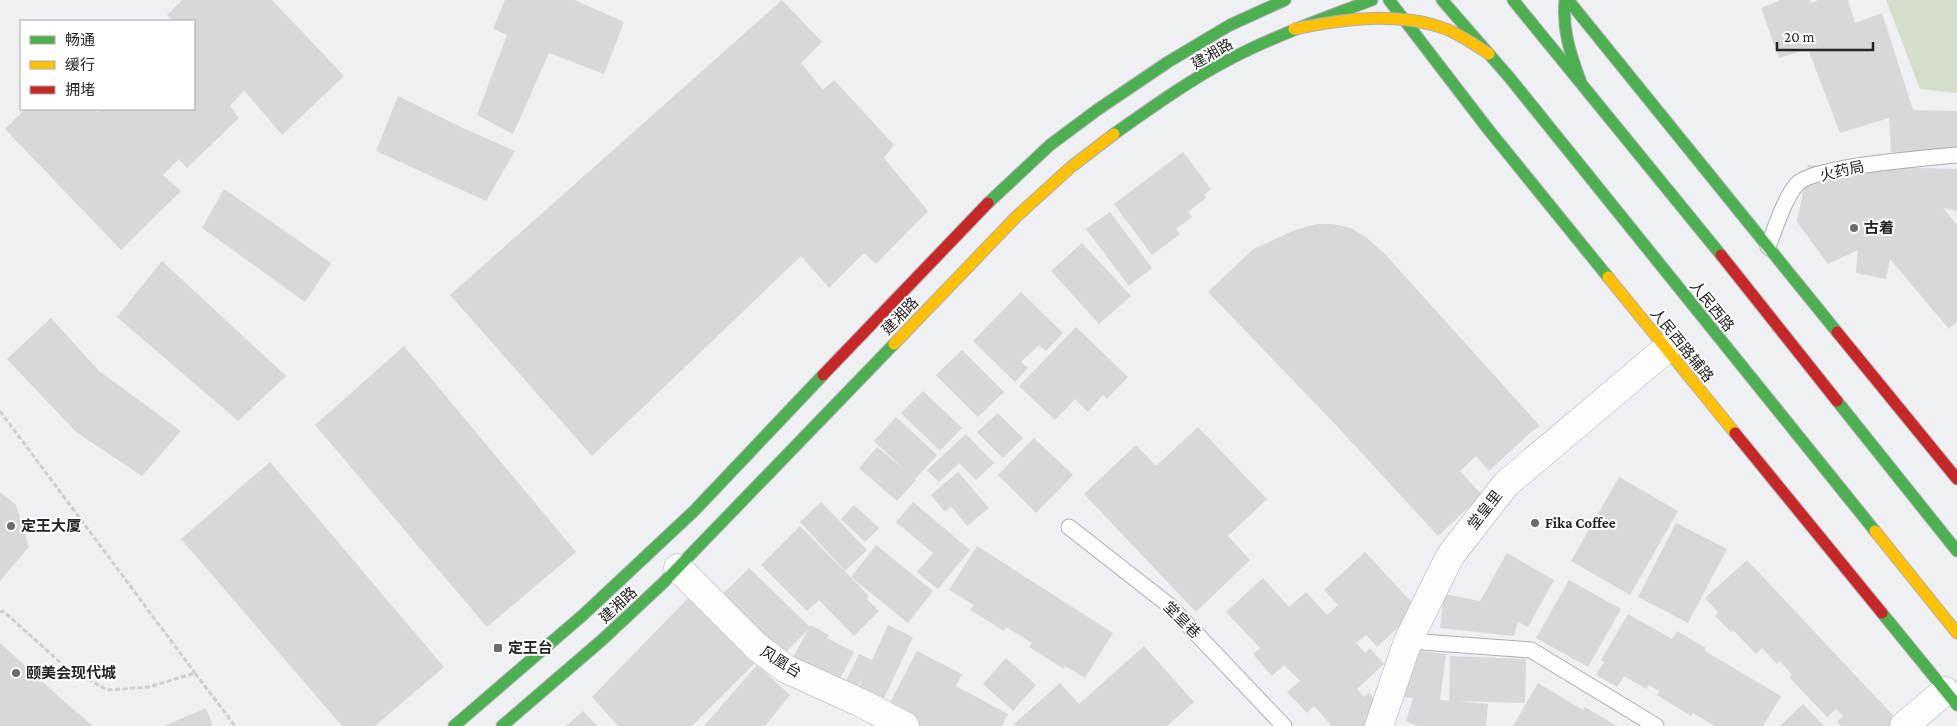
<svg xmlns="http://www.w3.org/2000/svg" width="1957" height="726" viewBox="0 0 1957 726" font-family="'Crimson Pro','Noto Sans SC',serif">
	<rect width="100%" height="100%" fill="#eff0f4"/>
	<polygon fill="#d5deca" points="1886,0 1957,0 1957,93 1920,89"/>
	<g fill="#d8d8da">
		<polygon points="182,0 272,0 344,76 282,135 244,90 230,106 239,118 187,168 179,159 163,175 181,191 121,250 5,129 25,109 94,109 97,112 104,109 194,109 194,21 173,21 167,15"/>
		<polygon points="505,0 575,0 624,22 604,74 549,53 513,134 477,115 507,35 493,29"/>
		<polygon points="782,0 822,42 801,63 823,90 834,80 894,145 884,158 928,211 876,264 864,253 829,288 801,256 592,456 450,295"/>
		<polygon points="1780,0 1810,0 1811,3 1818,0 1848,0 1855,23 1882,13 1913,110 1957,111 1957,155 1891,152 1889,118 1840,133 1808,49 1779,58 1761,8"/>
		<polygon points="398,96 463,128 515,151 486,201 376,151"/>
		<polygon points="1183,152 1211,189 1204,195 1206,198 1188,212 1192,217 1176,229 1180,234 1152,255 1114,204"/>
		<polygon points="1808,165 1957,169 1957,211 1943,208 1957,225 1957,321 1949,329 1890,259 1886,279 1856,273 1858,250 1828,264 1797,222"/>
		<polygon points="224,189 331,263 305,302 202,228"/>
		<polygon points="1110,212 1152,268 1129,286 1086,229"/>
		<polygon points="1317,224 1332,224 1351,228 1367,238 1384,253 1540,426 1531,432 1489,471 1476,456 1460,471 1482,495 1438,536 1334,423 1208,292 1253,249 1295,230"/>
		<polygon points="1082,243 1131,296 1099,324 1051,271"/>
		<polygon points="162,261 286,376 238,421 117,317"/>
		<polygon points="1021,292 1063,333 1046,351 1039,345 1021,362 1028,368 1015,382 973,341"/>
		<polygon points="51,318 99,371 181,431 142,476 76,432 7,359"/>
		<polygon points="1076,327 1128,377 1107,399 1103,395 1088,412 1075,399 1055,420 1019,386"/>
		<polygon points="404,346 576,552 487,627 315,425"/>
		<polygon points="962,350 1004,392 978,417 936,375"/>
		<polygon points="923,391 962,428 940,451 901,413"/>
		<polygon points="998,413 1023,438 1003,458 977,432"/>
		<polygon points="896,417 937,455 915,479 916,480 897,501 859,468 877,447 905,470 874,441"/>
		<polygon points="1198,427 1267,499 1228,536 1250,560 1196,612 1084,494 1136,445 1156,466"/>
		<polygon points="966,434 994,463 976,480 959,463 939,482 927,470"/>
		<polygon points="1034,438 1073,475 1036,513 998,475"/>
		<polygon points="270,462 444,667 375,726 342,726 181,539"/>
		<polygon points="958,472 989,508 967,526 951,506 945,512 931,495"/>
		<polygon points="1619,477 1678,511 1630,595 1571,561"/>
		<polygon points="0,492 16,505 29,547 0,581"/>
		<polygon points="821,502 867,550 845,571 800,522"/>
		<polygon points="913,502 970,550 938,589 917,572 933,553 896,522"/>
		<polygon points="854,505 879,528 865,542 841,519"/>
		<polygon points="1676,523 1727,549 1688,623 1638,597"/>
		<polygon points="800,526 869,596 867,599 879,611 854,636 819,600 807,611 761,565"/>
		<polygon points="876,545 933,591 908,623 851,577"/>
		<polygon points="977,546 1113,633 1085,678 1065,666 1064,669 1029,647 1032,643 1006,627 1004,631 970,610 974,605 949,590"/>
		<polygon points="1365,552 1418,609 1377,647 1366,635 1356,643 1365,653 1370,648 1384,664 1357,689 1364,697 1369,693 1384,708 1365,726 1330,726 1331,725 1314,706 1307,713 1287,692 1300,681 1284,665 1272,676 1253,654 1260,648 1226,612 1263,578 1289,607 1306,592 1327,615 1338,605 1324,590"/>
		<polygon points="1507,553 1554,580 1528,627 1518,622 1514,636 1440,628 1444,594 1480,601"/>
		<polygon points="1747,560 1903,726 1841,726 1837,722 1843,716 1836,709 1827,717 1789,677 1792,675 1780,661 1777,664 1762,648 1756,654 1733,630 1731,632 1715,616 1718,612 1705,598"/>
		<polygon points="749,568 810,627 811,625 829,635 827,638 854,652 836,686 790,662 809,629 779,659 718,599"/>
		<polygon points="1569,580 1621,609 1588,667 1536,638"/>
		<polygon points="692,594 758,660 692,726 618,726 592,697"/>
		<polygon points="1628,614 1672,639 1677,631 1706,648 1705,651 1781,696 1763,726 1715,726 1693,713 1691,716 1657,695 1659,691 1649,685 1646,689 1624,676 1617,687 1596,675 1604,662 1601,660"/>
		<polygon points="888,625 913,637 884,698 859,687 863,676 855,693 843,687 859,654 872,660"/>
		<polygon points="0,643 66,703 93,726 0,726"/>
		<polygon points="1144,646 1194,702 1167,726 1016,726 1014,724 1060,683 1079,704"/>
		<polygon points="1409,650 1446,654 1440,700 1449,701 1450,656 1526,659 1525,703 1457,701 1488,704 1486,726 1418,726 1406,721 1413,698 1403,697"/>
		<polygon points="917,651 962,674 956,686 1008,714 1002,726 921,726 887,708"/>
		<polygon points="1006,658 1036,685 1013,711 983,684"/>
		<polygon points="757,665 790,695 765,726 704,726"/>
		<polygon points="1538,683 1583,710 1585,707 1617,726 1513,726"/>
		<polygon points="1803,704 1824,726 1780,726"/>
		<polygon points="206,708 213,726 164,726"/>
		<polygon points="583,711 597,726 566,726"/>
	</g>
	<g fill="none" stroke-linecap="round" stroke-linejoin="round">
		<defs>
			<g id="lane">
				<path d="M 1768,247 C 1775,229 1784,199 1797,184 C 1813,166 1929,158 1957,155"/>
				<polyline points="1069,527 1170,606 1284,726"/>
				<polyline points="1408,641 1531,650 1656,726"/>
			</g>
			<g id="street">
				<polyline points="678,568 757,647 786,669 859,702 905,726"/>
				<polyline points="1379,726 1408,641 1450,556 1506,484 1666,349"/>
				<polyline points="1904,726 1945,691"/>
			</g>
			<g id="fast">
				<polyline points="1389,0 1488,129 1608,277"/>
				<polyline points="1442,0 1509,77 1875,531"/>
				<polyline points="1513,0 1721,255"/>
				<path d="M 1565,0 C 1562,29 1570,53 1580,80"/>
				<polyline points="1568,0 1837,332"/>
				<path d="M 1114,134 C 1155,105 1198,74 1244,52 C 1285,32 1329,16 1372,0"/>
				<polyline points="988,203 1050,145 1097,110 1168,62 1230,25 1285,0"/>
				<polyline points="1837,401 1957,551"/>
				<polyline points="1882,613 1957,705"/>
				<polyline points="454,726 583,615 694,511 823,375"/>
				<polyline points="502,726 602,640 663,583 894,344"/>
			</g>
			<g id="slow">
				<polyline points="1608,277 1735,433"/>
				<polyline points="894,344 1017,216 1071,167 1114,134"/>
				<polyline points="1875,531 1957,633"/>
			</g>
			<g id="jam">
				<polyline points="1721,255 1837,401"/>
				<polyline points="1837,332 1957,479"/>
				<polyline points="823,375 988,203"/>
				<polyline points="1735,433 1882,613"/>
			</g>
		</defs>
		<use href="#lane" stroke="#adadb0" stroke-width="17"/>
		<use href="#street" stroke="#adadb0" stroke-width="29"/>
		<use href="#fast" stroke="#adadb0" stroke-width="13"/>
		<use href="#slow" stroke="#adadb0" stroke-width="13"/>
		<use href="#jam" stroke="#adadb0" stroke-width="13"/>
		<g stroke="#cecece" stroke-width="3" stroke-dasharray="5 2.5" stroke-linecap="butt">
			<polyline points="0,411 195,673"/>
			<polyline points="0,612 3,611 62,664 107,690 149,687 195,673 235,726"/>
		</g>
		<use href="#lane" stroke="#fdfdfd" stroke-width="15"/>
		<use href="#street" stroke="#fdfdfd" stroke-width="28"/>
		<use href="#fast" stroke="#4caf50" stroke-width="11"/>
		<use href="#slow" stroke="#ffc107" stroke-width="11"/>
		<use href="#jam" stroke="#c62828" stroke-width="11"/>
		<defs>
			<path id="slow-bridge" d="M 1294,29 C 1343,19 1397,11 1446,29 C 1461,35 1475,45 1489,54"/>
		</defs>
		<use href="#slow-bridge" stroke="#adadb0" stroke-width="13" stroke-linecap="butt"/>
		<use href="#slow-bridge" stroke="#ffc107" stroke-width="11"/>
	</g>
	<g fill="#6c6c6f" stroke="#fff" stroke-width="2">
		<circle cx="1854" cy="228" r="5"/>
		<circle cx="1535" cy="523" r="5"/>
		<circle cx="11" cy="526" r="5"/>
		<rect x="493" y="643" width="10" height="10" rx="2.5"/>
		<circle cx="16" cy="673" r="5"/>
	</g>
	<g text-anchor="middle" stroke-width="4" stroke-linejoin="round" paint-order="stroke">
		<g font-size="15" fill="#252527" stroke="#fff">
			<text transform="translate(1212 54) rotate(-30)" y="5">建湘路</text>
			<text transform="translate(1842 171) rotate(-13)" y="5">火药局</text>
			<text transform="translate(1712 306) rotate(51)" y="5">人民西路</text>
			<text transform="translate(900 316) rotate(-46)" y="5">建湘路</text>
			<text transform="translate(1682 345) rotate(51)" y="5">人民西路辅路</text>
			<text transform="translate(1485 510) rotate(-52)" y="5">堂皇里</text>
			<text transform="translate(618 605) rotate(-43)" y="5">建湘路</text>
			<text transform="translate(1182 620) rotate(45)" y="5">堂皇巷</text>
			<text transform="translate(781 662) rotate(32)" y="5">风凰台</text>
		</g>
		<g font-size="15" font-weight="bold" fill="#252527" stroke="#fff" text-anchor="start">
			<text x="1864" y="233">古着</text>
			<text x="1545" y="528">Fika Coffee</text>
			<text x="21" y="531">定王大厦</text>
			<text x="508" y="653">定王台</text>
			<text x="26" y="678">颐美会现代城</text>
		</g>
	</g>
	<rect x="20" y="20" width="175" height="90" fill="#ffffff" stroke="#a8a8a9"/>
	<rect x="30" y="36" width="25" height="8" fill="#4caf50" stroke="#a8a8a9"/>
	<text x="65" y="45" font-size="15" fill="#252527">畅通</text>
	<rect x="30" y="61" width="25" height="8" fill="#ffc107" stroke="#a8a8a9"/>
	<text x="65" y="70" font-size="15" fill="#252527">缓行</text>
	<rect x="30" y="86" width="25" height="8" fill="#c62828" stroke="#a8a8a9"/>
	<text x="65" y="95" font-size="15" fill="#252527">拥堵</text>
	<path d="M1777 42v8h96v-8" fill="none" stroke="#252527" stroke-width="2.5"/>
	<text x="1784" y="42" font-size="15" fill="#252527" stroke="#ffffff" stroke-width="4" paint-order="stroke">20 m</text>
</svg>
